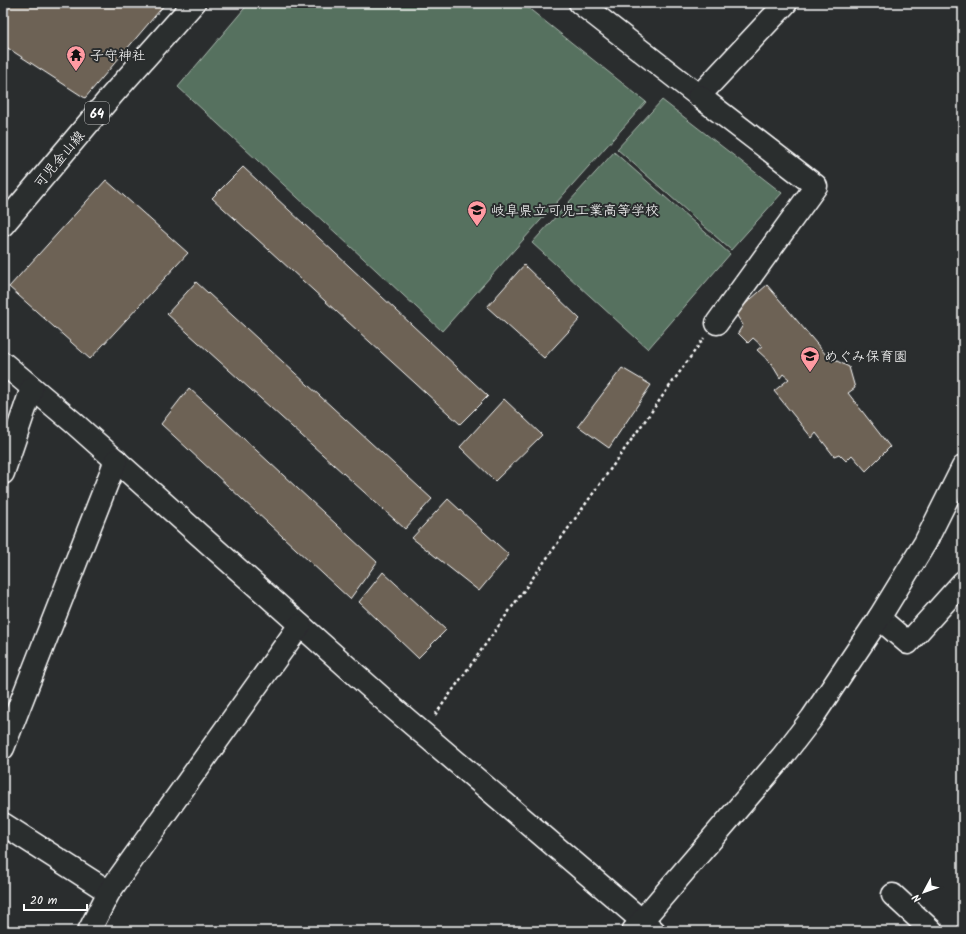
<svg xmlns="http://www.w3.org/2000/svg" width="966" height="934" viewBox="0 0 966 934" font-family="Kalam,'Klee One',sans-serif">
	<rect width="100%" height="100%" fill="#2a2d2e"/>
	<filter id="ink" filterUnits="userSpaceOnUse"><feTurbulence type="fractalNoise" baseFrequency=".025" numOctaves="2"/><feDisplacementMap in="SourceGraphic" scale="8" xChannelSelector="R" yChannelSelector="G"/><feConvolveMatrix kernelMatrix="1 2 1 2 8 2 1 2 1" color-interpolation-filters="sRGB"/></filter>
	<g filter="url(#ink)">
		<g fill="#56715f" stroke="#aab8af">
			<polygon points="249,3 522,3 646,102 442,331 178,87"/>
			<polygon points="662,100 782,193 731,250 617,149"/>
			<polygon points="614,152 730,254 648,349 532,243"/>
		</g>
		<g fill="#6d6254" stroke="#fff">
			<polygon points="3,3 166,3 85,98 3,45"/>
			<polygon points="243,167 488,396 460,424 212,198"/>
			<polygon points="106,180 188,253 90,359 9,287"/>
			<polygon points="524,265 580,319 544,358 487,307"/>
			<polygon points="196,282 432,499 405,529 167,314"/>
			<polygon points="767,285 827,356 849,367 855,388 848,393 890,447 866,471 852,455 846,461 839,454 834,456 816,433 812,438 774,391 789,379 783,374 780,378 771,363 757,350 762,346 753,338 748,343 738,333 743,325 735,313"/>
			<polygon points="622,368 651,385 609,448 578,426"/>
			<polygon points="189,388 377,562 350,599 161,424"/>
			<polygon points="504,399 542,435 495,481 460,447"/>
			<polygon points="448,499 509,555 479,591 412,538"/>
			<polygon points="383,572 446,630 418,658 359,602"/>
		</g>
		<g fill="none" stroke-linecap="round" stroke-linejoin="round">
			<defs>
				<g id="minor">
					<polyline points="580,3 699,96 786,3"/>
					<polyline points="699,96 816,186 717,323"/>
					<polyline points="3,363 74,423 391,706 654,931"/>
					<polyline points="3,473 32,388"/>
					<polyline points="879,618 908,643 963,582"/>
					<polyline points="3,748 116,460"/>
					<polyline points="3,824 109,892"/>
					<polyline points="893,895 932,931"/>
					<polyline points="89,931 109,892 300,625"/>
				</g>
				<polyline id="tertiary" points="633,931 782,757 812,718 879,618 925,543 963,467"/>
				<polyline id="primary" points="3,225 113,94 194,3"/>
			</defs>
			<use href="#minor" stroke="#fff" stroke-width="25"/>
			<use href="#tertiary" stroke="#fff" stroke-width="25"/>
			<use href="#primary" stroke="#fff" stroke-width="25"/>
			<polyline stroke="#fff" stroke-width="2.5" stroke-dasharray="3 3" stroke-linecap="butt" points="435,715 704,338"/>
			<use href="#minor" stroke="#2a2d2e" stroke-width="22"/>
			<use href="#tertiary" stroke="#2a2d2e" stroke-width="22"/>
			<use href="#primary" stroke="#2a2d2e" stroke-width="22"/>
		</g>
	</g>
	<defs>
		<symbol id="temple-pin" viewBox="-11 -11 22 30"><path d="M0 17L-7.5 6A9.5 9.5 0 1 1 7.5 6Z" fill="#ff9aa2" stroke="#2a2d2e"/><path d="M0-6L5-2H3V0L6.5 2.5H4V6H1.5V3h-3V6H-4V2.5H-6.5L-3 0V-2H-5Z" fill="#111"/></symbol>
		<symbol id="school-pin" viewBox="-11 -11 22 30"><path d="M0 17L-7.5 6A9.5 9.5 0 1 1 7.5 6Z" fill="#ff9aa2" stroke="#2a2d2e"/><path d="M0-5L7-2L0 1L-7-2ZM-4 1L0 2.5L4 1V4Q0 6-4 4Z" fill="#111"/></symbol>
	</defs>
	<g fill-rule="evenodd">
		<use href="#temple-pin" x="65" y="44" width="22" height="30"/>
		<use href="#school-pin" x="466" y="199" width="22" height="30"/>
		<use href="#school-pin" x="799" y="345" width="22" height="30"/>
	</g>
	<g text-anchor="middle" stroke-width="4" stroke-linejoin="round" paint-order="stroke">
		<rect fill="#2a2d2e" stroke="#bfc0c0" stroke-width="1" x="85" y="102" width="24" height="22" rx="3"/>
		<g font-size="13" font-weight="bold" fill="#fff">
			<text x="97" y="118">64</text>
		</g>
		<g font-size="14" fill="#fff" stroke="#2a2d2e" text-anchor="start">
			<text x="90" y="60">子守神社</text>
			<text x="491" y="215">岐阜県立可児工業高等学校</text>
			<text x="824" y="361">めぐみ保育園</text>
		</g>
		<g font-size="14" fill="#fff" stroke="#2a2d2e">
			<text transform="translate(59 159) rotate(-50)" y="5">可児金山線</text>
		</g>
	</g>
	<rect width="966" height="934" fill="none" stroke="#2a2d2e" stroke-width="16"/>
	<rect x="8" y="8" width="950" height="918" fill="none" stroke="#fff" stroke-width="1.5" filter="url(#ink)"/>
	<g transform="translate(924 892) rotate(229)" stroke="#2a2d2e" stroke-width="3" paint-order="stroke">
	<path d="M0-3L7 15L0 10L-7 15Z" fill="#ffffff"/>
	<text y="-6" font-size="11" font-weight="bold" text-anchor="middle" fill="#ffffff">N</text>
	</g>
	<path d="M24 904v6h63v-6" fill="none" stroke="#ffffff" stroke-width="2"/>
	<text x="30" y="904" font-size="12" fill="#ffffff" stroke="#2a2d2e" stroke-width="3" paint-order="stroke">20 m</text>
</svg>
